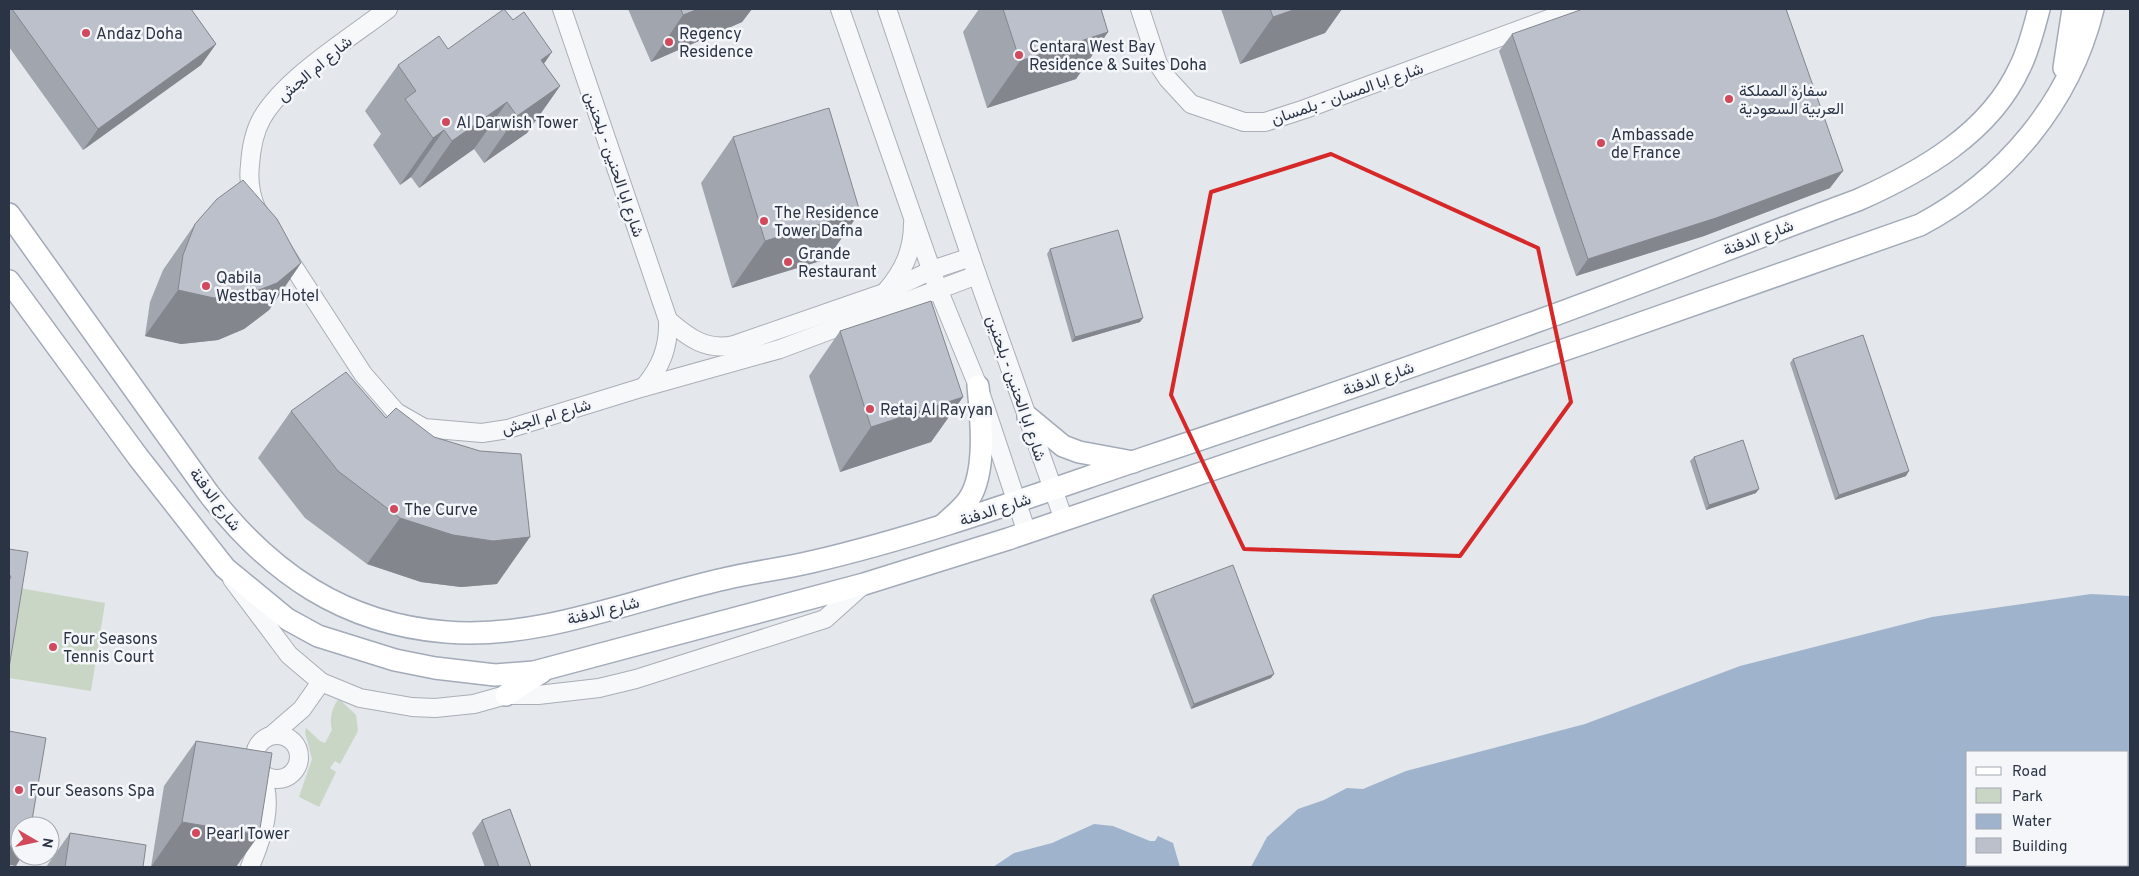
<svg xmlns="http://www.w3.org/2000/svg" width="2139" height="876" viewBox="0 0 2139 876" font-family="Overpass,Vazirmatn,sans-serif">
	<rect width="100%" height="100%" fill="#e4e7ec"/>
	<g fill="#c9d6c5">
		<polygon points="14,587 105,603 91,691 9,678 9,616"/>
		<path d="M 339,699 L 356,715 L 358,731 L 340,764 L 335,761 L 330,768 L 336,772 L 319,807 L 299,797 L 312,759 L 305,732 L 306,728 L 320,741 L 325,743 L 332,730 C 329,720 332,706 339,699 Z"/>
	</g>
	<g fill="#9fb4cc" fill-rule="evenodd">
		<path d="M 2091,594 L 2130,596 L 2130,867 L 1251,867 L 1267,837 L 1298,809 L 1324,800 L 1347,788 L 1363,789 L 1406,771 L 1585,724 L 1740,666 L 1932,617 ZM 1968,752 L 2128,752 L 2128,865 L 1968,865 Z"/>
		<polygon points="1094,824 1113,826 1150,841 1155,841 1158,836 1173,843 1180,867 993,867 1014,853 1052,843"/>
	</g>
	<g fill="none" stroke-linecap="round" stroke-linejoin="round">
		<defs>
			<g id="minor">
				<path d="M 562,9 L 668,320 C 669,347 661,367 644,387"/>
				<polyline points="840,9 938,289 978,386 1027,533"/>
				<polyline points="887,9 977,275 1064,520"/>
				<polyline points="1140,9 1158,64 1168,79 1191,104 1244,122 1265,122 1305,109 1576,9"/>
				<path d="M 259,213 C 251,201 248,180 250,165 C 251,149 254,132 262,118 C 285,78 350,38 388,9"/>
				<polyline points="284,252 363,374 396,412 424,428 482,433 508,429 644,387 780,349 977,275"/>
				<path d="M 887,290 C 904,270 913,250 913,223"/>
				<path d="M 668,320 C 689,338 706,351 734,345 L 884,293 L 932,270 L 971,257"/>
				<polyline points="232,579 289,655 321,682 360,698 412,707 435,708 474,704 506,695 538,695 599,688 636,679 825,619 864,584"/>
				<polyline points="272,735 302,709 321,682"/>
				<circle cx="277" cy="757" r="22"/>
				<path d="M 250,867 C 263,836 274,805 261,772"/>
			</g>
			<g id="major">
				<polyline points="2064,68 2073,9"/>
				<path d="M 9,214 L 209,494 C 270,573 344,624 446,632 C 539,640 634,599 724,579 C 752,572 782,569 811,562 C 923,536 1032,496 1141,459 C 1273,415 1404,370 1535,322 C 1643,283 1750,240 1858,200 C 1921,172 1990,133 2020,67 C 2029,49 2034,28 2039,9"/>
				<path d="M 9,281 L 138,457 L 225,568 L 287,619 L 318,636 L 395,660 L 435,668 L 495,675 L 534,672 L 864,584 L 1008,539 L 1590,341 L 1920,225 C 2005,180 2070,103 2093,9"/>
				<polyline points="1028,417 1063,446 1079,452 1133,462"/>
				<path d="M 944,524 C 953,516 963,508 969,499 C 987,471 981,417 978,386"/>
				<polyline points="506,695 542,672"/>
			</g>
		</defs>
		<use href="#minor" stroke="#a9aeb7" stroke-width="20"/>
		<use href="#major" stroke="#a3abb8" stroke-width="24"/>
		<use href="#minor" stroke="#f7f8fa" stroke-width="18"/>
		<use href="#major" stroke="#fff" stroke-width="21"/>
	</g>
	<g fill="#a1a5ae">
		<polygon points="9,9 191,9 216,44 201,65 83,150 9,47"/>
		<polygon points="628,9 752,9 742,22 651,62"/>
		<polygon points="979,9 1101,9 1108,32 1076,79 987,108 963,32"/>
		<polygon points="1221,9 1342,9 1325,33 1240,64"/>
		<polygon points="1512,34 1830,188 1704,236 1576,276 1499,51"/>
		<polygon points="544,64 560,86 527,133 484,163 474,149 419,188 411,177 400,185 373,145 381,134 365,111 398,65"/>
		<polygon points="733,137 860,212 827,259 732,288 701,183"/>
		<polygon points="195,224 301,263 269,310 244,329 218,340 181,344 145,336 150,302 163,270"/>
		<polygon points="1050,249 1140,322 1072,342 1047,254"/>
		<polygon points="840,331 963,397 931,442 840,472 809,376"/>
		<polygon points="1793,359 1906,476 1835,500 1790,363"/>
		<polygon points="291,411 497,584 461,587 421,582 367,564 305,518 258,458"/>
		<polygon points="1694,457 1756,493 1706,510 1690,461"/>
		<polygon points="1153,595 1271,678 1191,709 1150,600"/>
		<polygon points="196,741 259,835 151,867 164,786"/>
		<polygon points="482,820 531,867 485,867 472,833"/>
		<polygon points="70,833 143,867 46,867"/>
	</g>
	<g fill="#83868d">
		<polygon points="698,9 752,9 742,22 651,62 683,15"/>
		<polygon points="1296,9 1342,9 1325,33 1240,64 1273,17"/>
		<polygon points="1108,32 1076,79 987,108 1020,61"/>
		<polygon points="216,44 201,65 83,150 98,129"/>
		<polygon points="552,52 520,99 509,107 541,60"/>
		<polygon points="560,86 527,133 484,163 517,116"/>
		<polygon points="507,102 474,149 419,188 452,141"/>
		<polygon points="444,130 411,177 400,185 433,138"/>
		<polygon points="1843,171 1830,188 1704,236 1576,276 1588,259"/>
		<polygon points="860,212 827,259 732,288 765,241"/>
		<polygon points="301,263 269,310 244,329 218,340 181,344 145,336 178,290"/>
		<polygon points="1143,318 1140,322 1072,342 1075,337"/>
		<polygon points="963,397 931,442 840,472 871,427"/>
		<polygon points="1909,471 1906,476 1835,500 1839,495"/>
		<polygon points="1759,489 1756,493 1706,510 1709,505"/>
		<polygon points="400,518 530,537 497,584 461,587 421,582 367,564"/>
		<polygon points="1274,674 1271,678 1191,709 1194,704"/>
		<polygon points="182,822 259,835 236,867 151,867"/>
		<polygon points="9,846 20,848 20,856 22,856 16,866 9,865"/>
	</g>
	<g fill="#bbc0ca" stroke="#83868d">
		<polygon points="12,9 191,9 216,44 98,129"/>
		<polygon points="504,9 513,20 524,12 552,52 541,60 560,86 517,116 507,102 452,141 444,130 433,138 405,99 416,91 398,65 439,36 448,49"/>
		<polygon points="681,9 698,9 683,15"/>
		<polygon points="1003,9 1101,9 1108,32 1020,61"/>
		<polygon points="1270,9 1296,9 1273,17"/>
		<polygon points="1583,9 1786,9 1843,171 1716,218 1588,259 1512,34"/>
		<polygon points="829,108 860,212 765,241 733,137"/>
		<polygon points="243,180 277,219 301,263 277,283 251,293 214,298 178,290 183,255 195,224 217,199"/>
		<polygon points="1118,230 1143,318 1075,337 1050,249"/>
		<polygon points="931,301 963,397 871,427 840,331"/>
		<polygon points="1863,335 1909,471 1839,495 1793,359"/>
		<polygon points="346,372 386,418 396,408 434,437 480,451 521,454 530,537 493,541 453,535 400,518 338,471 291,411"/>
		<polygon points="1743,440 1759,489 1709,505 1694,457"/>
		<polygon points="9,549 28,552 9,668 9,580 11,577 9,574"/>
		<polygon points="1233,565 1274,674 1194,704 1153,595"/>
		<polygon points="9,731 46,738 31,826 20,826 20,848 9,846"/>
		<polygon points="196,741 272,753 259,835 182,822"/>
		<polygon points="510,809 531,867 499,867 482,820"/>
		<polygon points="70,833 146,845 143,867 65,867"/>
	</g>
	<path fill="none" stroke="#d62828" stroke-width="4" stroke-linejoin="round" d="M 1331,154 L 1538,248 L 1571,402 L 1460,556 L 1244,549 L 1171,395 L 1211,192 Z"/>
	<g fill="#d1495b" stroke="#f4f6f9" stroke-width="2">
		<circle cx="86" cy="33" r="5"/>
		<circle cx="669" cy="42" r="5"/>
		<circle cx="1019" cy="55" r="5"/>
		<circle cx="1729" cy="99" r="5"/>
		<circle cx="446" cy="122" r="5"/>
		<circle cx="1601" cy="143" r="5"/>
		<circle cx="764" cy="221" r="5"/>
		<circle cx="788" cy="262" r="5"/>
		<circle cx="206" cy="286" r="5"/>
		<circle cx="870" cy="409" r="5"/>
		<circle cx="394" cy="509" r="5"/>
		<circle cx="53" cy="647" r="5"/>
		<circle cx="19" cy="790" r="5"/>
		<circle cx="196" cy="833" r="5"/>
	</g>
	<g text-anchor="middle" stroke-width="5" stroke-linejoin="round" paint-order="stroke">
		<g font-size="16" fill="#2b3445" stroke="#f4f6f9" text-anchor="start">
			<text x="96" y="39">Andaz Doha</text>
			<text x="679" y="39">Regency<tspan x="679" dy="18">Residence</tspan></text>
			<text x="1029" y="52">Centara West Bay<tspan x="1029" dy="18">Residence &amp; Suites Doha</tspan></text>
			<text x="1739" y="96">سفارة المملكة<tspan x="1739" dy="18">العربية السعودية</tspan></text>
			<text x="456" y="128">Al Darwish Tower</text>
			<text x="1611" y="140">Ambassade<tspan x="1611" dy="18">de France</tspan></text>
			<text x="774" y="218">The Residence<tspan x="774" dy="18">Tower Dafna</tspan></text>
			<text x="798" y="259">Grande<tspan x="798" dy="18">Restaurant</tspan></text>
			<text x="216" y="283">Qabila<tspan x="216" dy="18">Westbay Hotel</tspan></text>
			<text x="880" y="415">Retaj Al Rayyan</text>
			<text x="404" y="515">The Curve</text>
			<text x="63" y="644">Four Seasons<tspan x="63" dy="18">Tennis Court</tspan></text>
			<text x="29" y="796">Four Seasons Spa</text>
			<text x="206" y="839">Pearl Tower</text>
		</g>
		<g font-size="16" fill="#2b3445" stroke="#f4f6f9">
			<text transform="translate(314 68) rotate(-40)" y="6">شارع ام الجش</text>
			<text transform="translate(1347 93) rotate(-19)" y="6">شارع ابا المسان - بلمسان</text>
			<text transform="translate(615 164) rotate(71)" y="6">شارع ابا الحنين - بلحنين</text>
			<text transform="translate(1758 237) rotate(-21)" y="6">شارع الدفنة</text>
			<text transform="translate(1378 378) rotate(-19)" y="6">شارع الدفنة</text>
			<text transform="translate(1017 388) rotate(71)" y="6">شارع ابا الحنين - بلحنين</text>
			<text transform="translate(546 416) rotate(-16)" y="6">شارع ام الجش</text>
			<text transform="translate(216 499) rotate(53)" y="6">شارع الدفنة</text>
			<text transform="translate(995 509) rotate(-18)" y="6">شارع الدفنة</text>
			<text transform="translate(603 610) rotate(-14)" y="6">شارع الدفنة</text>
		</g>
	</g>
	<rect width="2139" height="876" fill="none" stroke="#2b3445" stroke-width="20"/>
	<rect x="1966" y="751" width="162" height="115" fill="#f4f6f9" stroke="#a4a8b1"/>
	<rect x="1976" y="767" width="25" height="8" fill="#ffffff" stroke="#a4a8b1"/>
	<text x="2012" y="776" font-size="15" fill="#2b3445">Road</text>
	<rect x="1976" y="788" width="25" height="15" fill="#c9d6c5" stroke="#a4a8b1"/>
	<text x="2012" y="801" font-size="15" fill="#2b3445">Park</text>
	<rect x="1976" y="814" width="25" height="15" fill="#9fb4cc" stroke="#a4a8b1"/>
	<text x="2012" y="826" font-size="15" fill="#2b3445">Water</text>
	<rect x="1976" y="838" width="25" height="15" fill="#bbc0ca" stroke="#a4a8b1"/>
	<text x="2012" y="851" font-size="15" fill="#2b3445">Building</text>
	<g transform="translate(35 841) rotate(99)"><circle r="24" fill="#f4f6f9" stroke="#a4a8b1"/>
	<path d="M0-4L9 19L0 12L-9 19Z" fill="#d1495b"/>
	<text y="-8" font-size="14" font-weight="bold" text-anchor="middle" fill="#2b3445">N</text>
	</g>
</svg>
